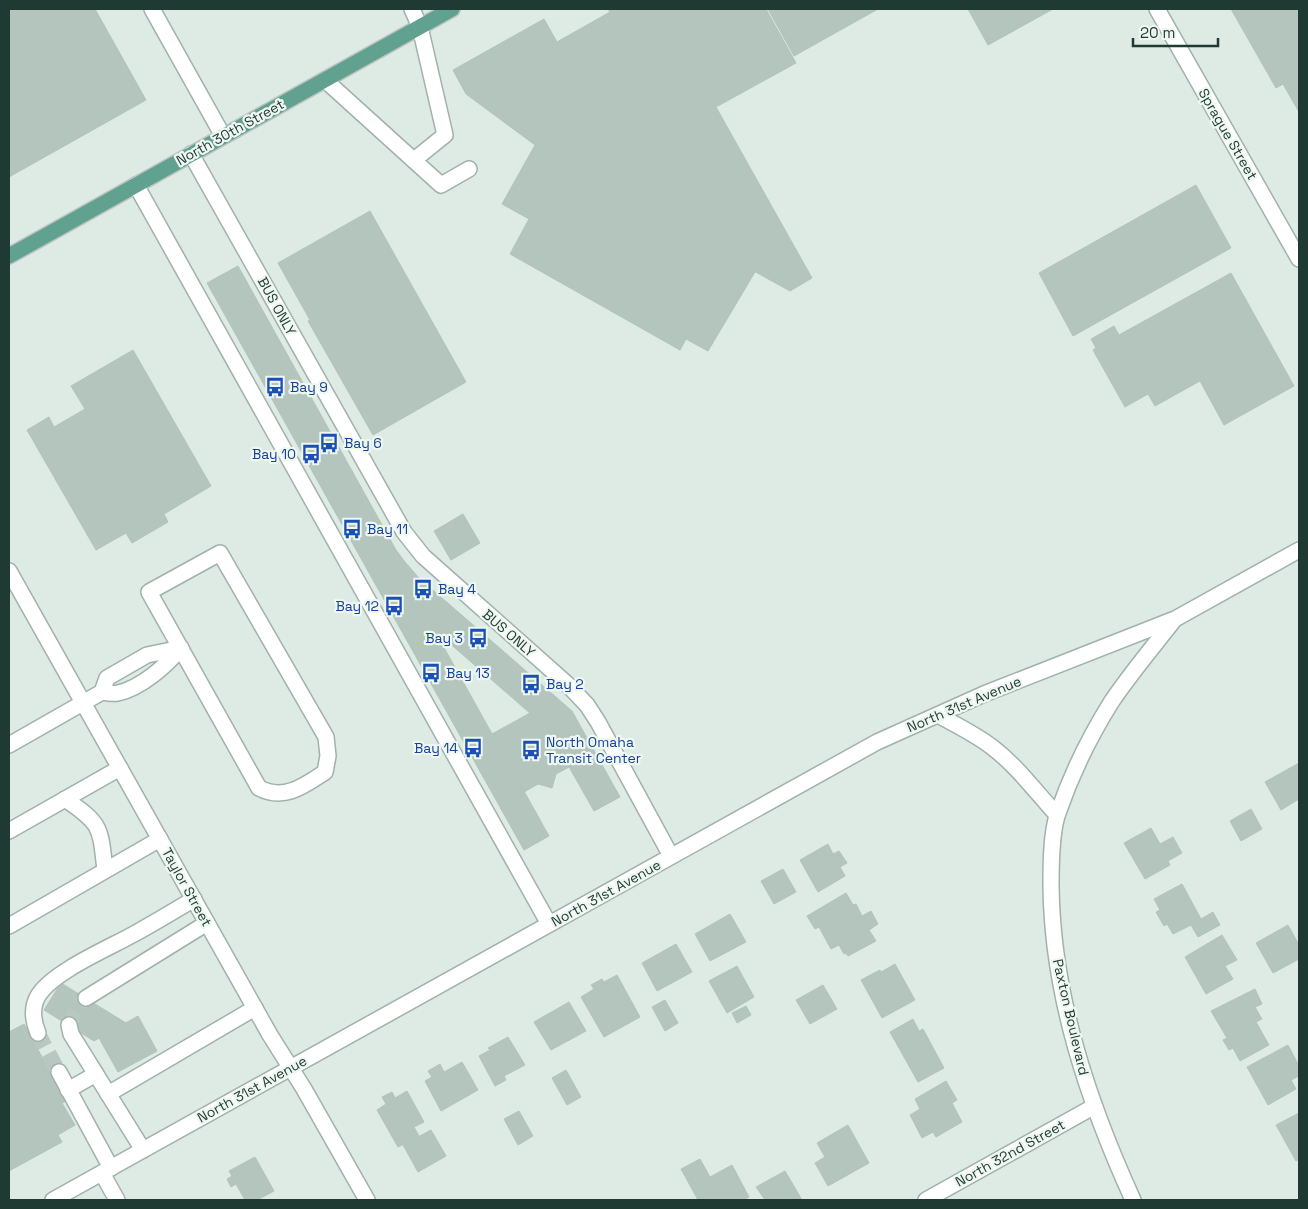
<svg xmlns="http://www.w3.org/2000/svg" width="1308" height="1209" viewBox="0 0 1308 1209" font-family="'Space Grotesk',sans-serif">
	<rect width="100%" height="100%" fill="#deeae4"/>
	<g fill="#b4c5bd" stroke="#b1c4bb">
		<polygon points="9,9 95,9 146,100 9,177"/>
		<polygon points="608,9 766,9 796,63 716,107 812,278 790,291 562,165 466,94 453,70 544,19 557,42 610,12"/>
		<polygon points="768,9 878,9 794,56"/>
		<polygon points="968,9 1053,9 988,45"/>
		<polygon points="1231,9 1299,9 1299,112 1283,84 1276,88"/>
		<polygon points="535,145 562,165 755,272 708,351 686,339 680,350 510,254 529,219 502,204"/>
		<polygon points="1196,185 1231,248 1073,336 1039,273"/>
		<polygon points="370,211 466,382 373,435 308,321 310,320 278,263"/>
		<polygon points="238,266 396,550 405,562 419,578 572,711 620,797 594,811 547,728 439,634 437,635 549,836 524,850 207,283"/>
		<polygon points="1231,273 1294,386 1224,425 1200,381 1155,406 1148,394 1125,407 1093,350 1096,348 1091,339 1114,326 1119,335"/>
		<polygon points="133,350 211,486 164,514 168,522 132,543 126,533 96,550 27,430 49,417 54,427 85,409 71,386"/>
		<polygon points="463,514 480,543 451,560 434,531"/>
		<polygon points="530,713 547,728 569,767 556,774 552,788 538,784 524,792 492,734"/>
		<polygon points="1299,763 1299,799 1281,810 1265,782"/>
		<polygon points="1251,809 1262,829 1241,841 1230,821"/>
		<polygon points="1151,828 1160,844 1173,837 1182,853 1168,861 1170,865 1145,879 1124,843"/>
		<polygon points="828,844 833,854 839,851 847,863 840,867 845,876 818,892 800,860"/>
		<polygon points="783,869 796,892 774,904 761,881"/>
		<polygon points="1182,884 1201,919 1213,912 1220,925 1198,937 1191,925 1173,934 1167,924 1164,926 1156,912 1160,910 1154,899"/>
		<polygon points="846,893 853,905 856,904 862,916 871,911 878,924 869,930 876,941 848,956 846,953 844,954 839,945 831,949 819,927 815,929 807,916"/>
		<polygon points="730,914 746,942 710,961 695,934"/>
		<polygon points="1288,925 1299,945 1299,959 1273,973 1256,943"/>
		<polygon points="1222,935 1237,960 1225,966 1233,979 1206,994 1185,957"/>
		<polygon points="676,944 692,972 657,991 642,963"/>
		<polygon points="895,964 915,1000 882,1018 861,980 880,970 881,972"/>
		<polygon points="737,966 754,997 727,1013 709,981"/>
		<polygon points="617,975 640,1017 604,1037 581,997 594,989 591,985 602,979 604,982"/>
		<polygon points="61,983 126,1023 94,1041 44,1010"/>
		<polygon points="823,985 837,1009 810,1024 796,1000"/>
		<polygon points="1255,989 1262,1004 1255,1007 1262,1019 1256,1022 1269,1045 1240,1061 1233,1048 1229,1050 1223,1040 1227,1038 1211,1011"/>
		<polygon points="665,1000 678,1023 665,1031 652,1007"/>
		<polygon points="569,1002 586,1031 551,1050 534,1022"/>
		<polygon points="746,1006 751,1015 737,1023 732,1013"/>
		<polygon points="138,1016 157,1051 118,1072 99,1038"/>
		<polygon points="913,1019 919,1031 923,1029 944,1068 918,1082 890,1032"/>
		<polygon points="24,1024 66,1101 62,1103 75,1125 58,1135 62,1142 9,1171 9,1032"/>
		<polygon points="508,1037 525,1065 504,1076 506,1080 495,1086 479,1056 490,1050 488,1048"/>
		<polygon points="1288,1045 1299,1066 1299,1076 1291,1080 1296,1089 1268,1105 1247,1067"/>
		<polygon points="462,1062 478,1090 441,1111 425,1081 432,1077 428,1071 440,1064 444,1072"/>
		<polygon points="566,1070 581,1097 567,1105 552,1078"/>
		<polygon points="946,1081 957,1100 952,1103 962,1122 936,1137 933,1132 922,1138 910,1115 920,1109 915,1099"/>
		<polygon points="407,1091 424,1122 414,1127 419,1136 398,1147 377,1110 386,1104 382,1097 392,1092 395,1098"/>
		<polygon points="519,1111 533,1136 518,1145 504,1119"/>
		<polygon points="1299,1113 1299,1159 1296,1161 1276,1125"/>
		<polygon points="848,1125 869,1163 828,1186 815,1163 825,1157 817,1143"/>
		<polygon points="431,1130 446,1156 418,1172 403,1145"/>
		<polygon points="255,1157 274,1191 257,1200 245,1200 236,1184 231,1187 227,1179 232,1176 229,1171"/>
		<polygon points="700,1159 710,1177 732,1165 749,1197 743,1200 698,1200 681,1169"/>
		<polygon points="785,1171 802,1200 765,1200 756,1187"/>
	</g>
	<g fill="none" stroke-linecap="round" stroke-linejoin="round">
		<g stroke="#b8c7c0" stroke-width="15" stroke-dasharray="15 8" stroke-linecap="butt">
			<polyline points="69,1025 79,1005 86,998"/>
			<polyline points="38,1033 59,1072"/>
		</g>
		<defs>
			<g id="minor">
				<polyline points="152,9 223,136"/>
				<polyline points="412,9 420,27 445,135 414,160"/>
				<polyline points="1157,9 1299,259"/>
				<polyline points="325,80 441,185 469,169"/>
				<polyline points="191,154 404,532 423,556 566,683 587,705 598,722 671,856"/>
				<polyline points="136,185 549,924"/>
				<path d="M 220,553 L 326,737 L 328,756 L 325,772 C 304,786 284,801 259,788 L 149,592 Z"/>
				<polyline points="9,571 270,1035 304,1089 367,1200"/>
				<path d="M 938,715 C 956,725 975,734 992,747 C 1017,766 1036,792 1057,815"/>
				<path d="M 9,745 L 102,692 L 107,678 L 147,655 L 181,648 C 166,666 141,688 118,693 C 113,694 107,693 102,692"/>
				<path d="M 65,799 C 102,824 100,827 105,870"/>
				<polyline points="9,831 120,768"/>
				<polyline points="9,926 160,839"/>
				<polyline points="86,998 207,923"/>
				<polyline points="69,1025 71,1034 143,1150"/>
				<path d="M 38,1033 C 33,1021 31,1008 38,996 C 52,972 109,948 134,934 C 154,923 174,911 194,899"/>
				<polyline points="59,1072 111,1168"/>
				<polyline points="68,1090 96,1074"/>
				<polyline points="108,1094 255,1008"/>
				<polyline points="102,1173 117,1200"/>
				<polyline points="53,1200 877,742 984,694 1175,619 1299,550"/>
				<polyline points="926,1200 1093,1107"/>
				<path d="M 1133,1200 C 1088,1101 1052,995 1051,885 C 1051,865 1051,832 1058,813 C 1071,775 1090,736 1112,701 C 1131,673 1153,647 1174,620"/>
			</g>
			<polyline id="major" points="9,256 452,9"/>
		</defs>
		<use href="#minor" stroke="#a1b2ab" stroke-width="18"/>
		<use href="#major" stroke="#bcc4c2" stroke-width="18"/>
		<use href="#minor" stroke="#fff" stroke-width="15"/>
		<use href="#major" stroke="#61a18f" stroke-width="15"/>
	</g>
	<defs>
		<symbol id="bus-bare" viewBox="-9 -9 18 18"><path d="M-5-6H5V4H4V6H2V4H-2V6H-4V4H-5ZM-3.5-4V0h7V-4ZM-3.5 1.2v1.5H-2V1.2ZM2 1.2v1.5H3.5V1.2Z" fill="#1a4fb4" stroke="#eff7f2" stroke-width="2.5" paint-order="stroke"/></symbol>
	</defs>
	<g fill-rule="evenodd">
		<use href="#bus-bare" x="261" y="373" width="28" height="28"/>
		<use href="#bus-bare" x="315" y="429" width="28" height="28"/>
		<use href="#bus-bare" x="297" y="440" width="28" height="28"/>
		<use href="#bus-bare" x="338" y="515" width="28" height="28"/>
		<use href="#bus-bare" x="409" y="575" width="28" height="28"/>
		<use href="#bus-bare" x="380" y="592" width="28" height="28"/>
		<use href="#bus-bare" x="464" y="624" width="28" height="28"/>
		<use href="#bus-bare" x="417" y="659" width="28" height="28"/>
		<use href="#bus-bare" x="517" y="670" width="28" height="28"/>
		<use href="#bus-bare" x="459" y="734" width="28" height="28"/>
		<use href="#bus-bare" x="517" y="736" width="28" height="28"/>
	</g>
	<g text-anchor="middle" stroke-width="4.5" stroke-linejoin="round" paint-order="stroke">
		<g font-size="14" fill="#1f3a32" stroke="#eff7f2">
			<text transform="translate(230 132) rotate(-29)" y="5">North 30th Street</text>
			<text transform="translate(1228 134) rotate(60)" y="5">Sprague Street</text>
			<text transform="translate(277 306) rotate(61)" y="5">BUS ONLY</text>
			<text transform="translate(509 633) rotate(41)" y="5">BUS ONLY</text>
			<text transform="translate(964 704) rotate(-23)" y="5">North 31st Avenue</text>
			<text transform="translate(187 887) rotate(61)" y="5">Taylor Street</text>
			<text transform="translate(606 893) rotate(-29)" y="5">North 31st Avenue</text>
			<text transform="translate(1071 1017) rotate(77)" y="5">Paxton Boulevard</text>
			<text transform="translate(252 1089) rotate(-29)" y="5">North 31st Avenue</text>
			<text transform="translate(1010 1153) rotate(-29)" y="5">North 32nd Street</text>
		</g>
		<g font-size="14" fill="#164399" stroke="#eff7f2" text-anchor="start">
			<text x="290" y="392">Bay 9</text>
			<text x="344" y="448">Bay 6</text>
			<text x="296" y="459" text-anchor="end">Bay 10</text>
			<text x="367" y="534">Bay 11</text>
			<text x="438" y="594">Bay 4</text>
			<text x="379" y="611" text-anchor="end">Bay 12</text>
			<text x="463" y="643" text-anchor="end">Bay 3</text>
			<text x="446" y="678">Bay 13</text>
			<text x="546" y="689">Bay 2</text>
			<text x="546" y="747">North Omaha<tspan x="546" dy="16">Transit Center</tspan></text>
			<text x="458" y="753" text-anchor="end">Bay 14</text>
		</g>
	</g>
	<rect width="1308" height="1209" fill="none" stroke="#1f3a32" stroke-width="20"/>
	<path d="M1133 38v8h85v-8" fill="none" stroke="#1f3a32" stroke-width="2.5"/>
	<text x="1140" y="38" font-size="15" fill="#1f3a32" stroke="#eff7f2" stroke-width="4" paint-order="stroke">20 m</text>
</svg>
